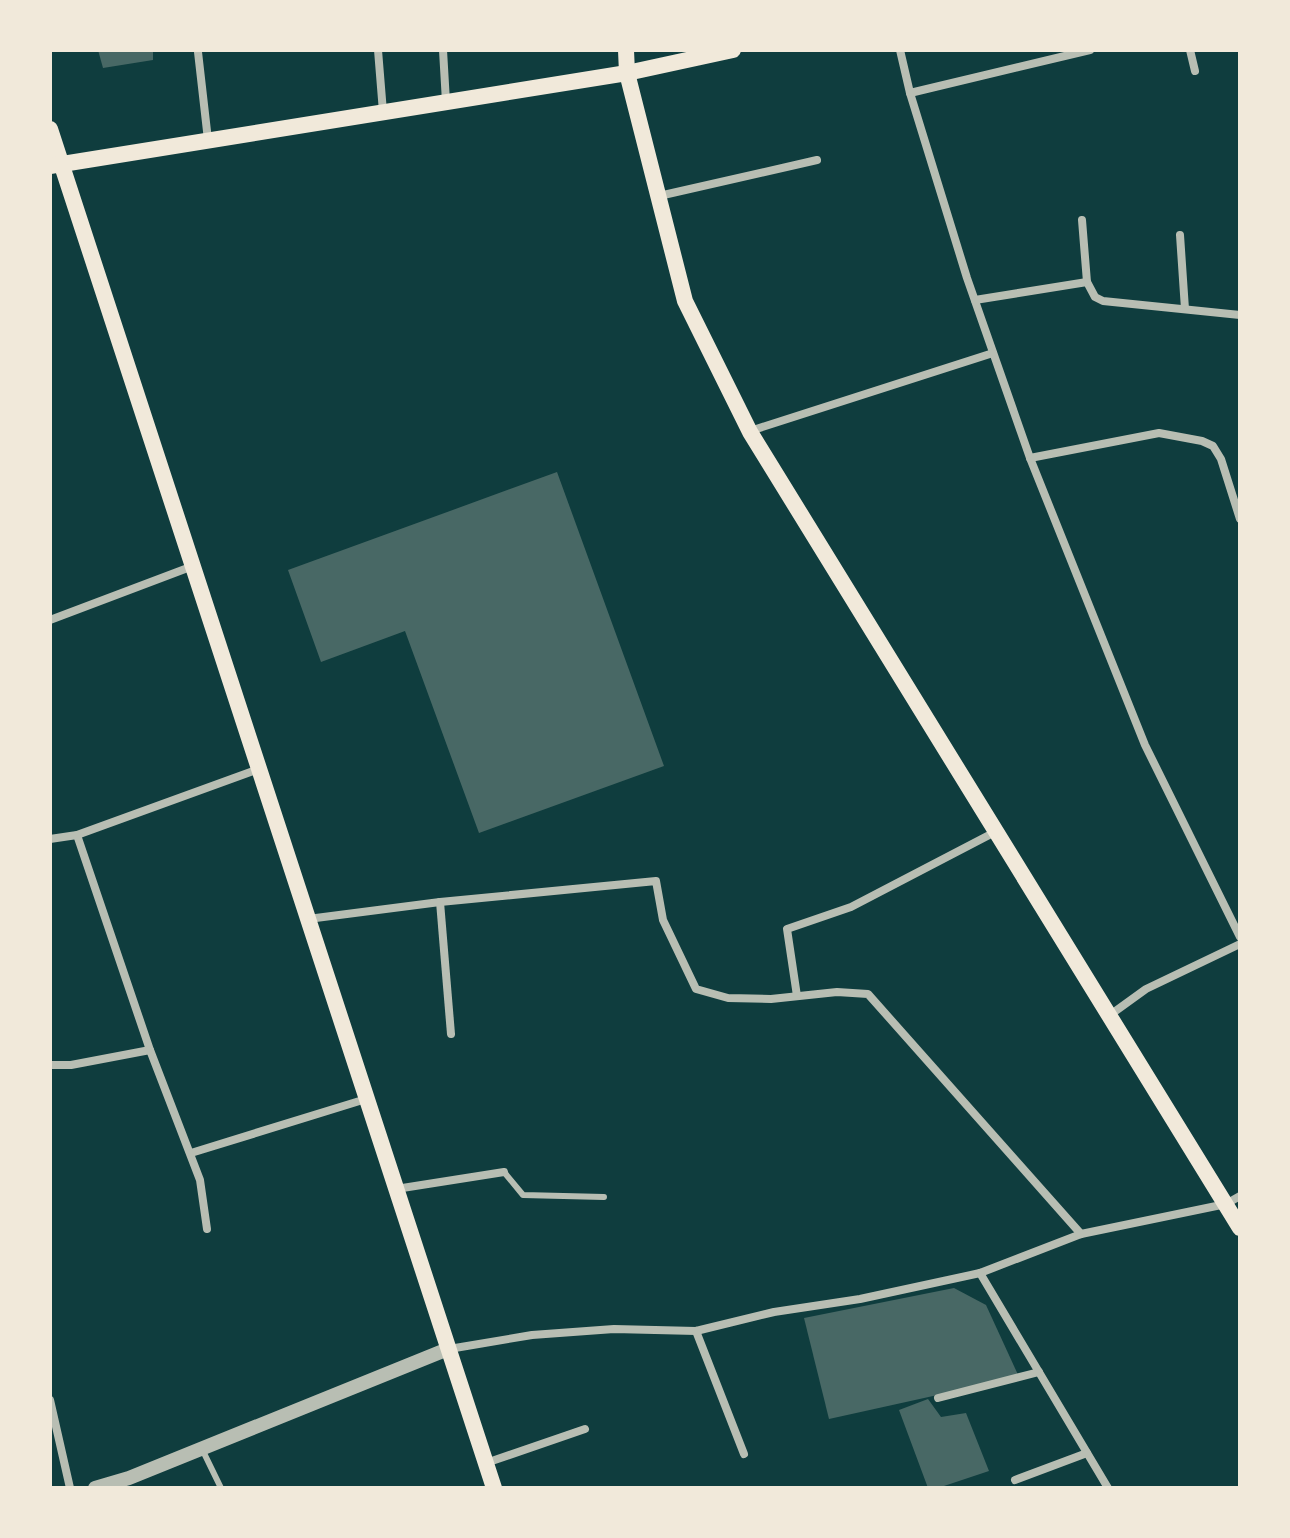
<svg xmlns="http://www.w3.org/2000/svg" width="1290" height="1538" viewBox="0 0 1290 1538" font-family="Inter,sans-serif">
	<rect width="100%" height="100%" fill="#0f3d3e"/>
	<g fill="#486865">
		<polygon points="98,50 153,50 153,60 103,68"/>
		<polygon points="557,472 664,766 479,833 405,631 321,662 288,570"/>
		<polygon points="954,1288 986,1305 1019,1377 829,1419 804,1318"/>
		<polygon points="928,1399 941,1417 966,1413 989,1471 938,1488 928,1488 899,1410"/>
	</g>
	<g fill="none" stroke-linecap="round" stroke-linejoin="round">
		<g stroke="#b8beb3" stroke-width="6">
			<polyline points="504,1172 523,1195 604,1197"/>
			<polyline points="202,1449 221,1488"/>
		</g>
		<g stroke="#b8beb3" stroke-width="8">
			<polyline points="378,50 383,112"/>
			<polyline points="443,50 446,102"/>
			<polyline points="900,50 910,93 967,278 1030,458 1145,745 1240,937"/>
			<polyline points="1190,50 1195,71"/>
			<polyline points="198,52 208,140"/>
			<polyline points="910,93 1090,50"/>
			<polyline points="659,196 817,160"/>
			<polyline points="1082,220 1087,282"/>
			<polyline points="1180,235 1185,309"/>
			<polyline points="975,300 1087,282 1095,297 1103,301 1240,315"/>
			<polyline points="750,431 993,353"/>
			<polyline points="1030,458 1159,433 1202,441 1213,446 1221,459 1240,519"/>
			<polyline points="50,620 193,566"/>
			<polyline points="77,835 150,1050"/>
			<polyline points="50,839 77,835 259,769"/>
			<polyline points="440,902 451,1034"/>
			<polyline points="308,919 440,902 656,881 663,920 696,989 728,998 771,999 837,992 868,994 1081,1234"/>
			<polyline points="797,996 787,929 851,907 995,832"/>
			<polyline points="1110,1015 1146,989 1240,944"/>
			<polyline points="50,1065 71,1065 150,1050 200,1180 207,1229"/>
			<polyline points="191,1153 366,1099"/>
			<polyline points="396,1189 504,1172"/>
			<polyline points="980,1273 1108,1488"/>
			<polyline points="696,1331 744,1454"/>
			<polyline points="449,1349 532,1335 614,1329 696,1331 774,1312 860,1299 980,1273 1081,1234 1226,1204 1240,1196"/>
			<polyline points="938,1398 1039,1372"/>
			<polyline points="50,1400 70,1488"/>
			<polyline points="486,1463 585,1429"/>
			<polyline points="1015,1480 1087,1453"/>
		</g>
		<polyline stroke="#b8beb3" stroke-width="14" points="95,1488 129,1478 448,1349"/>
		<g stroke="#f1e9da" stroke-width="16">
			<polyline points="626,50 627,73 685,301 750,432 1240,1228"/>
			<polyline points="50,129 494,1488"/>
			<polyline points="50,166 627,73 733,50"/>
		</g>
	</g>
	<rect width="1290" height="1538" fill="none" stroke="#f1e9da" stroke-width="104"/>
</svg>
